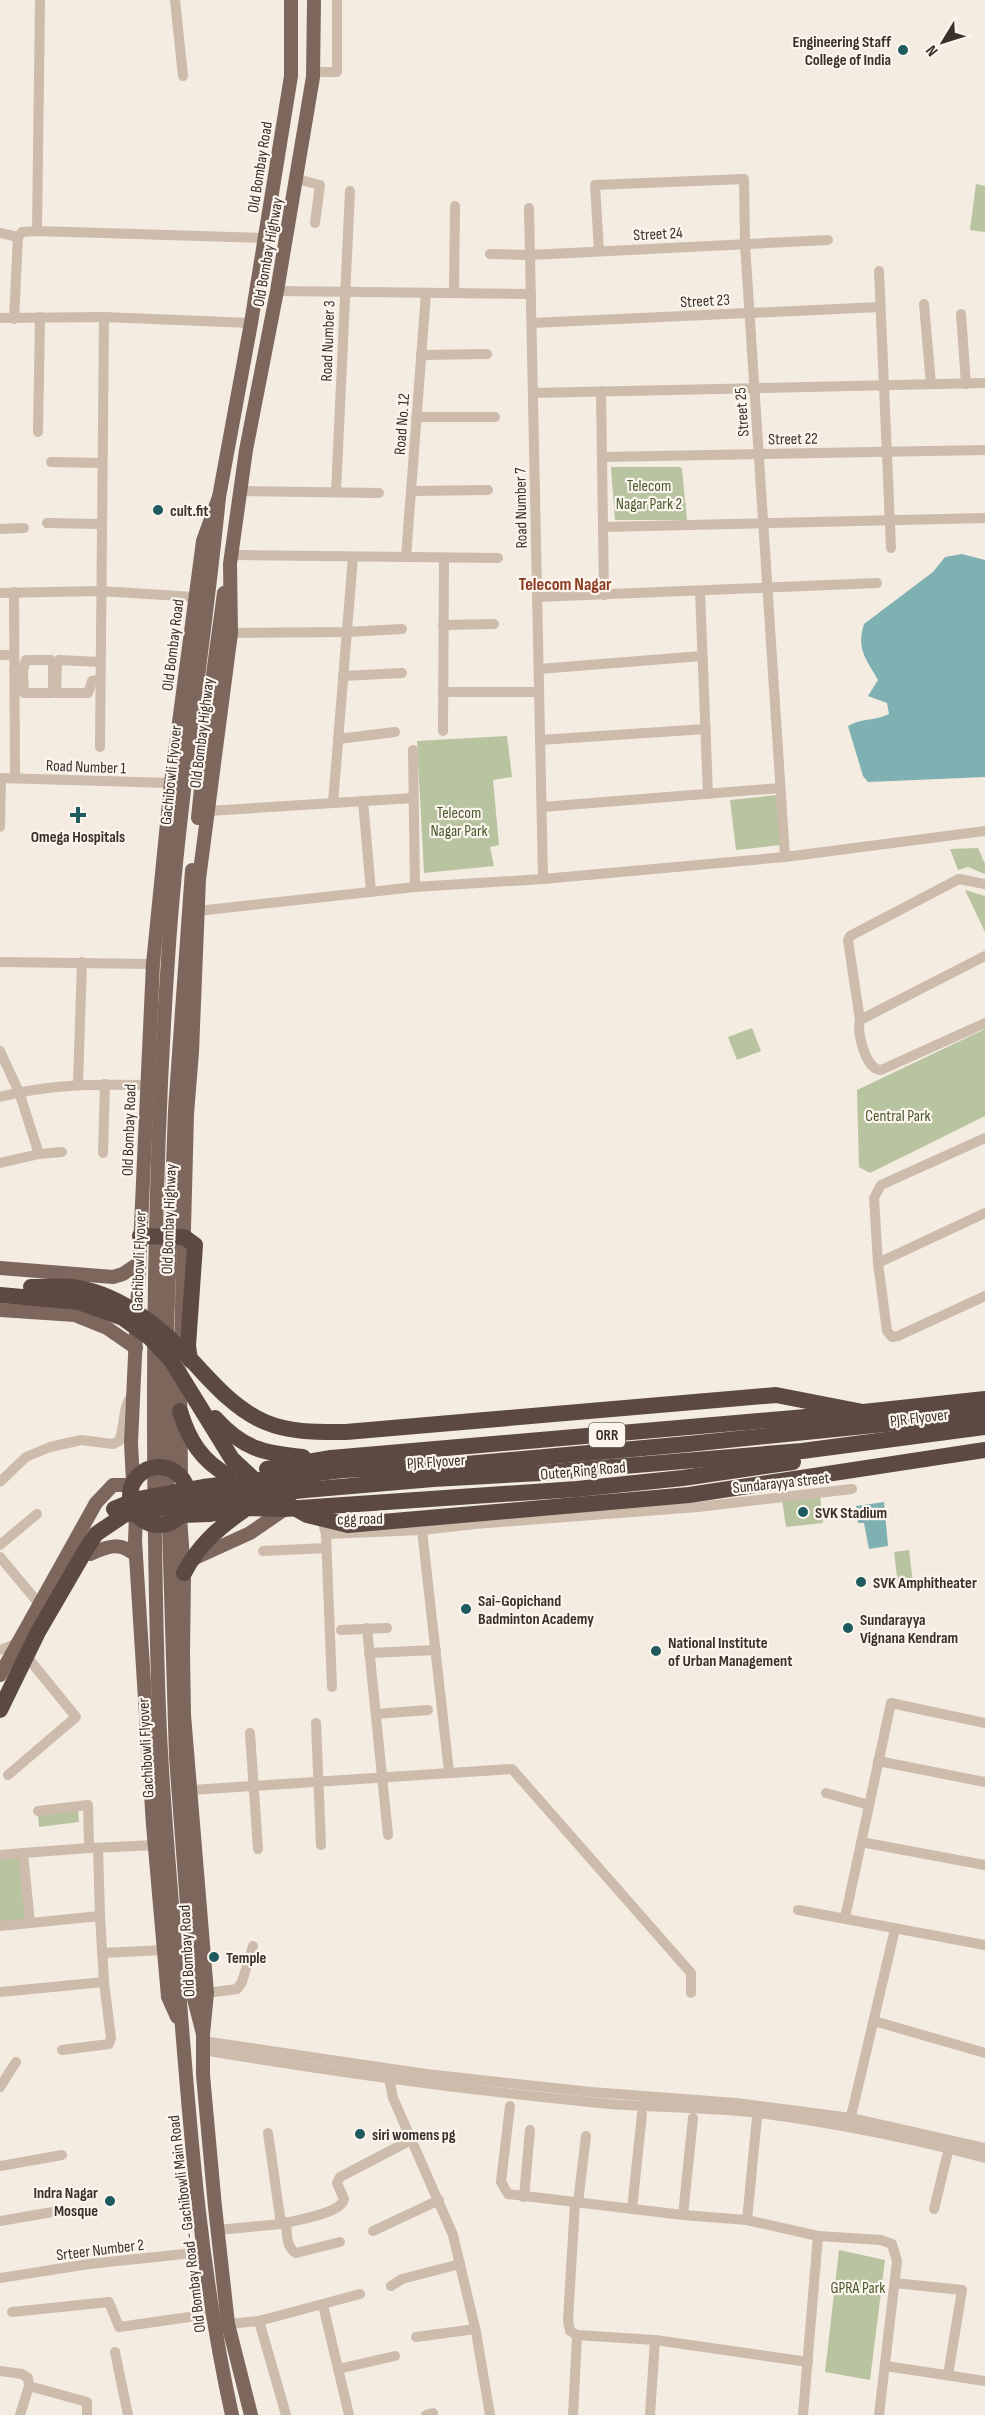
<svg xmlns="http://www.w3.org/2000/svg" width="985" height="2415" viewBox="0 0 985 2415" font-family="'Sofia Sans Condensed',sans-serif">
	<rect width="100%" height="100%" fill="#f4ebe1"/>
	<g fill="#b8c4a0">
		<polygon points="976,184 985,186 985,232 970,230"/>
		<polygon points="611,467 680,467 682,469 687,520 615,520"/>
		<polygon points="507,736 512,777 493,780 499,845 490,847 494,866 424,873 417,741"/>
		<polygon points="777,795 781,845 736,850 730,800"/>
		<polygon points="978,848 985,864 985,874 968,867 958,870 950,849"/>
		<polygon points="965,890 985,896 985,932"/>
		<polygon points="752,1028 761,1051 737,1060 728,1037"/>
		<polygon points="985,1029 985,1116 870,1173 859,1167 857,1090"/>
		<polygon points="820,1496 823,1523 786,1527 782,1500"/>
		<polygon points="909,1550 913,1583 898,1585 894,1552"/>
		<polygon points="78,1810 79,1822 39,1827 38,1814"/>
		<polygon points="20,1857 25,1920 0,1923 0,1858"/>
		<polygon points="839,2250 885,2260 870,2380 825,2372"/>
	</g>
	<g fill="#7fb0b2">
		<path d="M 962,554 L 985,560 L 985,777 L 868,782 L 863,776 L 848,726 C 861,718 875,721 889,714 L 887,703 L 868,696 L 878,680 C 866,659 856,649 864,624 L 933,572 L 945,557 Z"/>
		<polygon points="884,1502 888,1546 869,1549 864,1523 858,1523 856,1506"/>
	</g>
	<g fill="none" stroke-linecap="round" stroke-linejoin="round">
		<g stroke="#cdbbac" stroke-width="10">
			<polyline points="175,0 183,76"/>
			<polyline points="314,72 337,72 337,0"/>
			<polyline points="297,179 320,185 315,223"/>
			<polyline points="529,208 543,879"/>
			<polyline points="37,231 40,0"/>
			<polyline points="0,233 18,237 14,319"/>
			<polyline points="18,237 22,232 37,231 264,238"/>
			<polyline points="599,251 595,185 744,179 745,244 785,857"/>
			<polyline points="490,254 530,255 828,240"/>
			<polyline points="879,271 891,548"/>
			<polyline points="277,291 531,294"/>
			<polyline points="454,293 455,206"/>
			<polyline points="924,304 931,384"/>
			<polyline points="961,314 966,384"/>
			<polyline points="0,318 104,317 251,323"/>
			<polyline points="532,323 880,307"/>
			<polyline points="421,355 487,354"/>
			<polyline points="601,391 604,595"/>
			<polyline points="533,393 985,383"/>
			<polyline points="416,417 495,417"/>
			<polyline points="38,432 40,317"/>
			<polyline points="602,457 985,450"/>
			<polyline points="51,462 102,463"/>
			<polyline points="241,491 379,493"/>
			<polyline points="411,491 488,490"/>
			<polyline points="336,492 350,191"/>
			<polyline points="47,523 101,524"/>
			<polyline points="603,527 985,518"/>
			<polyline points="0,529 24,528"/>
			<polyline points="232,555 498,558"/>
			<polyline points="406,557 426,293"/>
			<polyline points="700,591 708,794"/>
			<polyline points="14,592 15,778"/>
			<polyline points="0,593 100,591 195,597"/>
			<polyline points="537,597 877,583"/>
			<polyline points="443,625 494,624"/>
			<polyline points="231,633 347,632 402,629"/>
			<polyline points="0,655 7,655"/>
			<polyline points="539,669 702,656"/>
			<polyline points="14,671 23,670 26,660 51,660 53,662 53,693 24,693 23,670"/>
			<polyline points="343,676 402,673"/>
			<polyline points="100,680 92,681 88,693 57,693 56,691 57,663 59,660 100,662"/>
			<polyline points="443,692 539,692"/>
			<polyline points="443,731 444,558"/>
			<polyline points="338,739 395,732"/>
			<polyline points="540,740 706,729"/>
			<polyline points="100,747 104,317"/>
			<polyline points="413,750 415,887"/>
			<polyline points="0,778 171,783"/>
			<polyline points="363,801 371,892"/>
			<polyline points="333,803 353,557"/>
			<polyline points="542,807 780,788"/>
			<polyline points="208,811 413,798"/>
			<polyline points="0,827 1,778"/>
			<polyline points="985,884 959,879 850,936 848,940 860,1020 985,956"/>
			<polyline points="198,911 415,887 543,879 785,857 985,831"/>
			<polyline points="0,962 153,964"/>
			<path d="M 860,1020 C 856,1032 866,1070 881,1070 L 985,1023"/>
			<polyline points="0,1051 19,1092 39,1154 62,1152"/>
			<polyline points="78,1083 82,962"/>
			<path d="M 0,1097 C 50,1084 95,1084 146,1085"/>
			<polyline points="985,1138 881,1185 874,1198 878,1263 887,1331 892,1337 898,1336 985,1296"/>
			<polyline points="103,1153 105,1084"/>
			<polyline points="0,1163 39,1154"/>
			<polyline points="878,1263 985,1213"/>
			<path d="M 0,1482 L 26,1457 L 50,1447 L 81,1440 L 113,1444 L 119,1441 C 126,1424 121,1407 134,1393"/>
			<polyline points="324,1527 326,1534 422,1530"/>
			<polyline points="326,1534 332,1687"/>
			<polyline points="0,1545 37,1514"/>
			<polyline points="263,1551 326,1548"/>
			<polyline points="0,1557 40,1605"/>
			<polyline points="367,1628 388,1835"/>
			<polyline points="341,1630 387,1628"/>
			<polyline points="0,1650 18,1643"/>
			<polyline points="369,1653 436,1650"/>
			<polyline points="376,1714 428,1710"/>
			<polyline points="316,1723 321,1845"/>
			<polyline points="250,1733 258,1849"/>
			<polyline points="878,1761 985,1782"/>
			<polyline points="449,1772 422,1530 475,1524 698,1507 852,1489"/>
			<polyline points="8,1775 76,1717 28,1658"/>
			<polyline points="192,1790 512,1769 691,1973 691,1993"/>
			<polyline points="826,1793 869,1805"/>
			<polyline points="38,1811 88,1805 89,1848 23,1853 30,1923 100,1916 104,1982 111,2038 109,2044 62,2050"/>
			<polyline points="861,1842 985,1865"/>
			<polyline points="93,1848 155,1845"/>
			<polyline points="98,1848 100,1916"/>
			<polyline points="0,1855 23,1853"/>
			<polyline points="798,1910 985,1945"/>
			<polyline points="845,1918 891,1703 985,1723"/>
			<polyline points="0,1926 30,1923"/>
			<polyline points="102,1953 165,1950"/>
			<polyline points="0,1992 104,1982"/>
			<polyline points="207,1993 237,1989 242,1982 253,1946"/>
			<polyline points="874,2021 985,2053"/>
			<polyline points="203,2041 426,2074 591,2092 736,2103 851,2118 985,2148"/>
			<path d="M 203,2050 C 334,2072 466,2090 599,2103 C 652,2108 705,2107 758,2113 C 834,2123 911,2138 985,2158"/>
			<polyline points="388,2072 393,2098 453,2235 476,2332 490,2415"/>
			<polyline points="0,2087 16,2062"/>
			<polyline points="510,2106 501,2182 508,2194 683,2215 747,2220 818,2236 881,2240 892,2244 897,2261 879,2415"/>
			<polyline points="849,2125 895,1929"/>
			<path d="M 268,2133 L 281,2224 C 295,2220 341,2214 344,2199 L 337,2183 L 340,2177 L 411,2140"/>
			<polyline points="0,2166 62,2155"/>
			<polyline points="524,2197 530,2130"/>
			<polyline points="575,2203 568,2320 570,2331 577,2335 655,2340 650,2415"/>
			<polyline points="578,2203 586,2136"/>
			<polyline points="632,2209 642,2114"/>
			<polyline points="934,2209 949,2148"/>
			<polyline points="683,2215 693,2118"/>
			<polyline points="747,2220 758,2107"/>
			<polyline points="0,2221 64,2210"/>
			<path d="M 286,2222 C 287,2233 286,2248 296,2253 L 340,2242"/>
			<polyline points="218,2230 281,2224"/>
			<polyline points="373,2231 439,2200"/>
			<polyline points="0,2278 89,2264 203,2252"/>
			<polyline points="895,2283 962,2290 948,2375"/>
			<polyline points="391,2286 402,2279 460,2264"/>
			<polyline points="323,2305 349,2415"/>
			<polyline points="12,2312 109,2302 119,2327 211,2314"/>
			<polyline points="259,2321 286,2415"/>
			<polyline points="228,2324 259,2321 360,2294"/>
			<polyline points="416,2337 475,2329"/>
			<polyline points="655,2340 808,2362"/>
			<polyline points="115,2352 128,2415"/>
			<polyline points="886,2366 985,2381"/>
			<polyline points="338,2369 395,2356"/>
			<polyline points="0,2371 22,2374 28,2378 29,2386 87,2402 87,2415"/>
			<polyline points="20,2415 29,2386"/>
			<polyline points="426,2415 433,2413"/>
			<polyline points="573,2415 577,2335"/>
			<polyline points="803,2415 818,2236"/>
		</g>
		<g stroke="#7d675c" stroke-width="14">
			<path d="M 219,497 C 204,651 178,804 168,959 C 155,1152 152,1345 155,1539 C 156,1610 157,1681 161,1752 C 165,1823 171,1893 177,1964 C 189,2115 199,2267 232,2415"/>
			<polyline points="198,818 211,689 224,593"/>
			<polyline points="192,870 175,1110 167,1328 167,1461 176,1757 194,1999 203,2034"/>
			<polyline points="0,1268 113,1277 123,1274 139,1263"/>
			<polyline points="0,1310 75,1315 107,1328 136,1348"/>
			<polyline points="181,1344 187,1114 192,1052 199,879 231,633 230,564 246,450 277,291 313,77 314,0"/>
			<polyline points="180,1372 181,1477"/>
			<polyline points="133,1482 131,1443 153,964 171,783 203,541 219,497 251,323 291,76 291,0"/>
			<polyline points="136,1515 135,1541 153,1825 168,1997 177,2017"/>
			<polyline points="180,1517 184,1573 183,1653 184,1715 207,1993 203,2034 203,2075 215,2207 228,2324 251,2415"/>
			<path d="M 90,1554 C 108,1546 121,1541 136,1556"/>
			<polyline points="193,1559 250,1533 285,1509"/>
			<polyline points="0,1675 96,1503 113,1485 132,1485"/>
		</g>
		<g stroke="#5c4a42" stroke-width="16">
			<polyline points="140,1236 184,1237 195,1245 188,1346 190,1360"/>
			<path d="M 31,1287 C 44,1287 59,1286 72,1287 C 121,1293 163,1329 195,1364 C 215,1386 237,1410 265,1422 C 291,1433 319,1432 346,1432 L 776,1395 L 863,1412"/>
			<polyline points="0,1295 79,1302 123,1318 149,1337 171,1360 232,1459 270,1494 307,1515 348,1525 689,1495 985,1450"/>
			<path d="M 180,1411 C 189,1441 202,1461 229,1476"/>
			<path d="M 215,1418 C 243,1449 263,1453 303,1457"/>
			<circle cx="159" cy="1496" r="29"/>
			<polyline points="267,1469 331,1458 863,1412 985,1399"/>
			<polyline points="114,1509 138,1499 203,1487 343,1470 444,1466 688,1444 985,1414"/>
			<polyline points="182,1515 209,1514 249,1508 285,1509 577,1489 683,1478 793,1462"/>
			<path d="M 184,1573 C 198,1546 218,1528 243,1511"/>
			<polyline points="0,1710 38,1632 85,1551 96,1534 124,1515 200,1501 305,1490 433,1479 541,1473 802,1451 985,1427"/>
		</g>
	</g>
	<g fill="#1f5a5e" stroke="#fbf5ee" stroke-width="2">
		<circle cx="903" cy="50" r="6"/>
		<circle cx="158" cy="510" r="6"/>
		<path d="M75 806h6v6h6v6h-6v6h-6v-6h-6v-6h6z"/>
		<circle cx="803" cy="1512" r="6"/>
		<circle cx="861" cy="1582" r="6"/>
		<circle cx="466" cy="1609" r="6"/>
		<circle cx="848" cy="1628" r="6"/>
		<circle cx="656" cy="1651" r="6"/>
		<circle cx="214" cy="1957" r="6"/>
		<circle cx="360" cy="2134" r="6"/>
		<circle cx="110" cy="2201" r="6"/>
	</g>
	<g text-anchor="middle" stroke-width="4.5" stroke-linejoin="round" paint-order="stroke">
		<rect fill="#fbf5ee" stroke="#756b66" stroke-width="1.5" x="589" y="1423" width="36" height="24" rx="4.5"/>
		<g font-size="15" font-weight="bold" fill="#3b302b">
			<text x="607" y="1440">ORR</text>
		</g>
		<g font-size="16" font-weight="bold" fill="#3b302b" stroke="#fbf5ee" text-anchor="start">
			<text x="891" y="47" text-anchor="end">Engineering Staff<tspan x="891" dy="18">College of India</tspan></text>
			<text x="170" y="516">cult.fit</text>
			<text x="78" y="842" text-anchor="middle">Omega Hospitals</text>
			<text x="815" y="1518">SVK Stadium</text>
			<text x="873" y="1588">SVK Amphitheater</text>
			<text x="478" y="1606">Sai-Gopichand<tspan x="478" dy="18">Badminton Academy</tspan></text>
			<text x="860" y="1625">Sundarayya<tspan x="860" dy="18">Vignana Kendram</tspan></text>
			<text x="668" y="1648">National Institute<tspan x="668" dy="18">of Urban Management</tspan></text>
			<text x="226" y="1963">Temple</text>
			<text x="372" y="2140">siri womens pg</text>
			<text x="98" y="2198" text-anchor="end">Indra Nagar<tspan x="98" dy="18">Mosque</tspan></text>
		</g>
		<g font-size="16" fill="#3b302b" stroke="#fbf5ee">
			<text transform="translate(259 167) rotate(-81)" y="6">Old Bombay Road</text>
			<text transform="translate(658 233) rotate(-3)" y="6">Street 24</text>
			<text transform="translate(267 252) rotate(-80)" y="6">Old Bombay Highway</text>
			<text transform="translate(705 300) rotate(-3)" y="6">Street 23</text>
			<text transform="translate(327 341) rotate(-88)" y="6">Road Number 3</text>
			<text transform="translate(741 412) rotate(-94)" y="6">Street 25</text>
			<text transform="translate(401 424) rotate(-86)" y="6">Road No. 12</text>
			<text transform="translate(793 438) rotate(-1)" y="6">Street 22</text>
			<text transform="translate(520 508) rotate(-91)" y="6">Road Number 7</text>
			<text transform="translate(172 645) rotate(-83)" y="6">Old Bombay Road</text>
			<text transform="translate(201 733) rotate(-83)" y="6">Old Bombay Highway</text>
			<text transform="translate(86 766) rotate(2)" y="6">Road Number 1</text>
			<text transform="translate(170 775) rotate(-84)" y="6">Gachibowli Flyover</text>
			<text transform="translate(128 1130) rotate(-88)" y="6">Old Bombay Road</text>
			<text transform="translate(168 1219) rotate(-88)" y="6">Old Bombay Highway</text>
			<text transform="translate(138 1261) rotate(-88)" y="6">Gachibowli Flyover</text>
			<text transform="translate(919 1417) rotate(-7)" y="6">PJR Flyover</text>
			<text transform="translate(436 1461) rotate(-4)" y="6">PJR Flyover</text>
			<text transform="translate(583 1470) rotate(-5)" y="6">Outer Ring Road</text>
			<text transform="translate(781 1482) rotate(-6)" y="6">Sundarayya street</text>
			<text transform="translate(360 1518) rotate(-1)" y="6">cgg road</text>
			<text transform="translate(145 1748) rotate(-93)" y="6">Gachibowli Flyover</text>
			<text transform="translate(186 1951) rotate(-93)" y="6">Old Bombay Road</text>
			<text transform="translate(186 2224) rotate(-97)" y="6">Old Bombay Road - Gachibowli Main Road</text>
			<text transform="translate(100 2249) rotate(-7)" y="6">Srteer Number 2</text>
		</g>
		<g font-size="16" fill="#4a5a2e" stroke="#fbf5ee">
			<text x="649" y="491">Telecom<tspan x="649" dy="18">Nagar Park 2</tspan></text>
			<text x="459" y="818">Telecom<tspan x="459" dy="18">Nagar Park</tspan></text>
			<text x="898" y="1121">Central Park</text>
			<text x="858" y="2293">GPRA Park</text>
		</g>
		<g font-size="18" font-weight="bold" fill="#8c3b22" stroke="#fbf5ee">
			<text x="565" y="590">Telecom Nagar</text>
		</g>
	</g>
	<g transform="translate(943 42) rotate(232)" stroke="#fbf5ee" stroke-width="4.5" paint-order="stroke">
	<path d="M0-4.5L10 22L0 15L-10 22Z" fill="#3b302b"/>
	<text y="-9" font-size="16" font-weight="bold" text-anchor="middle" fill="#3b302b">N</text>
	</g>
</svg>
